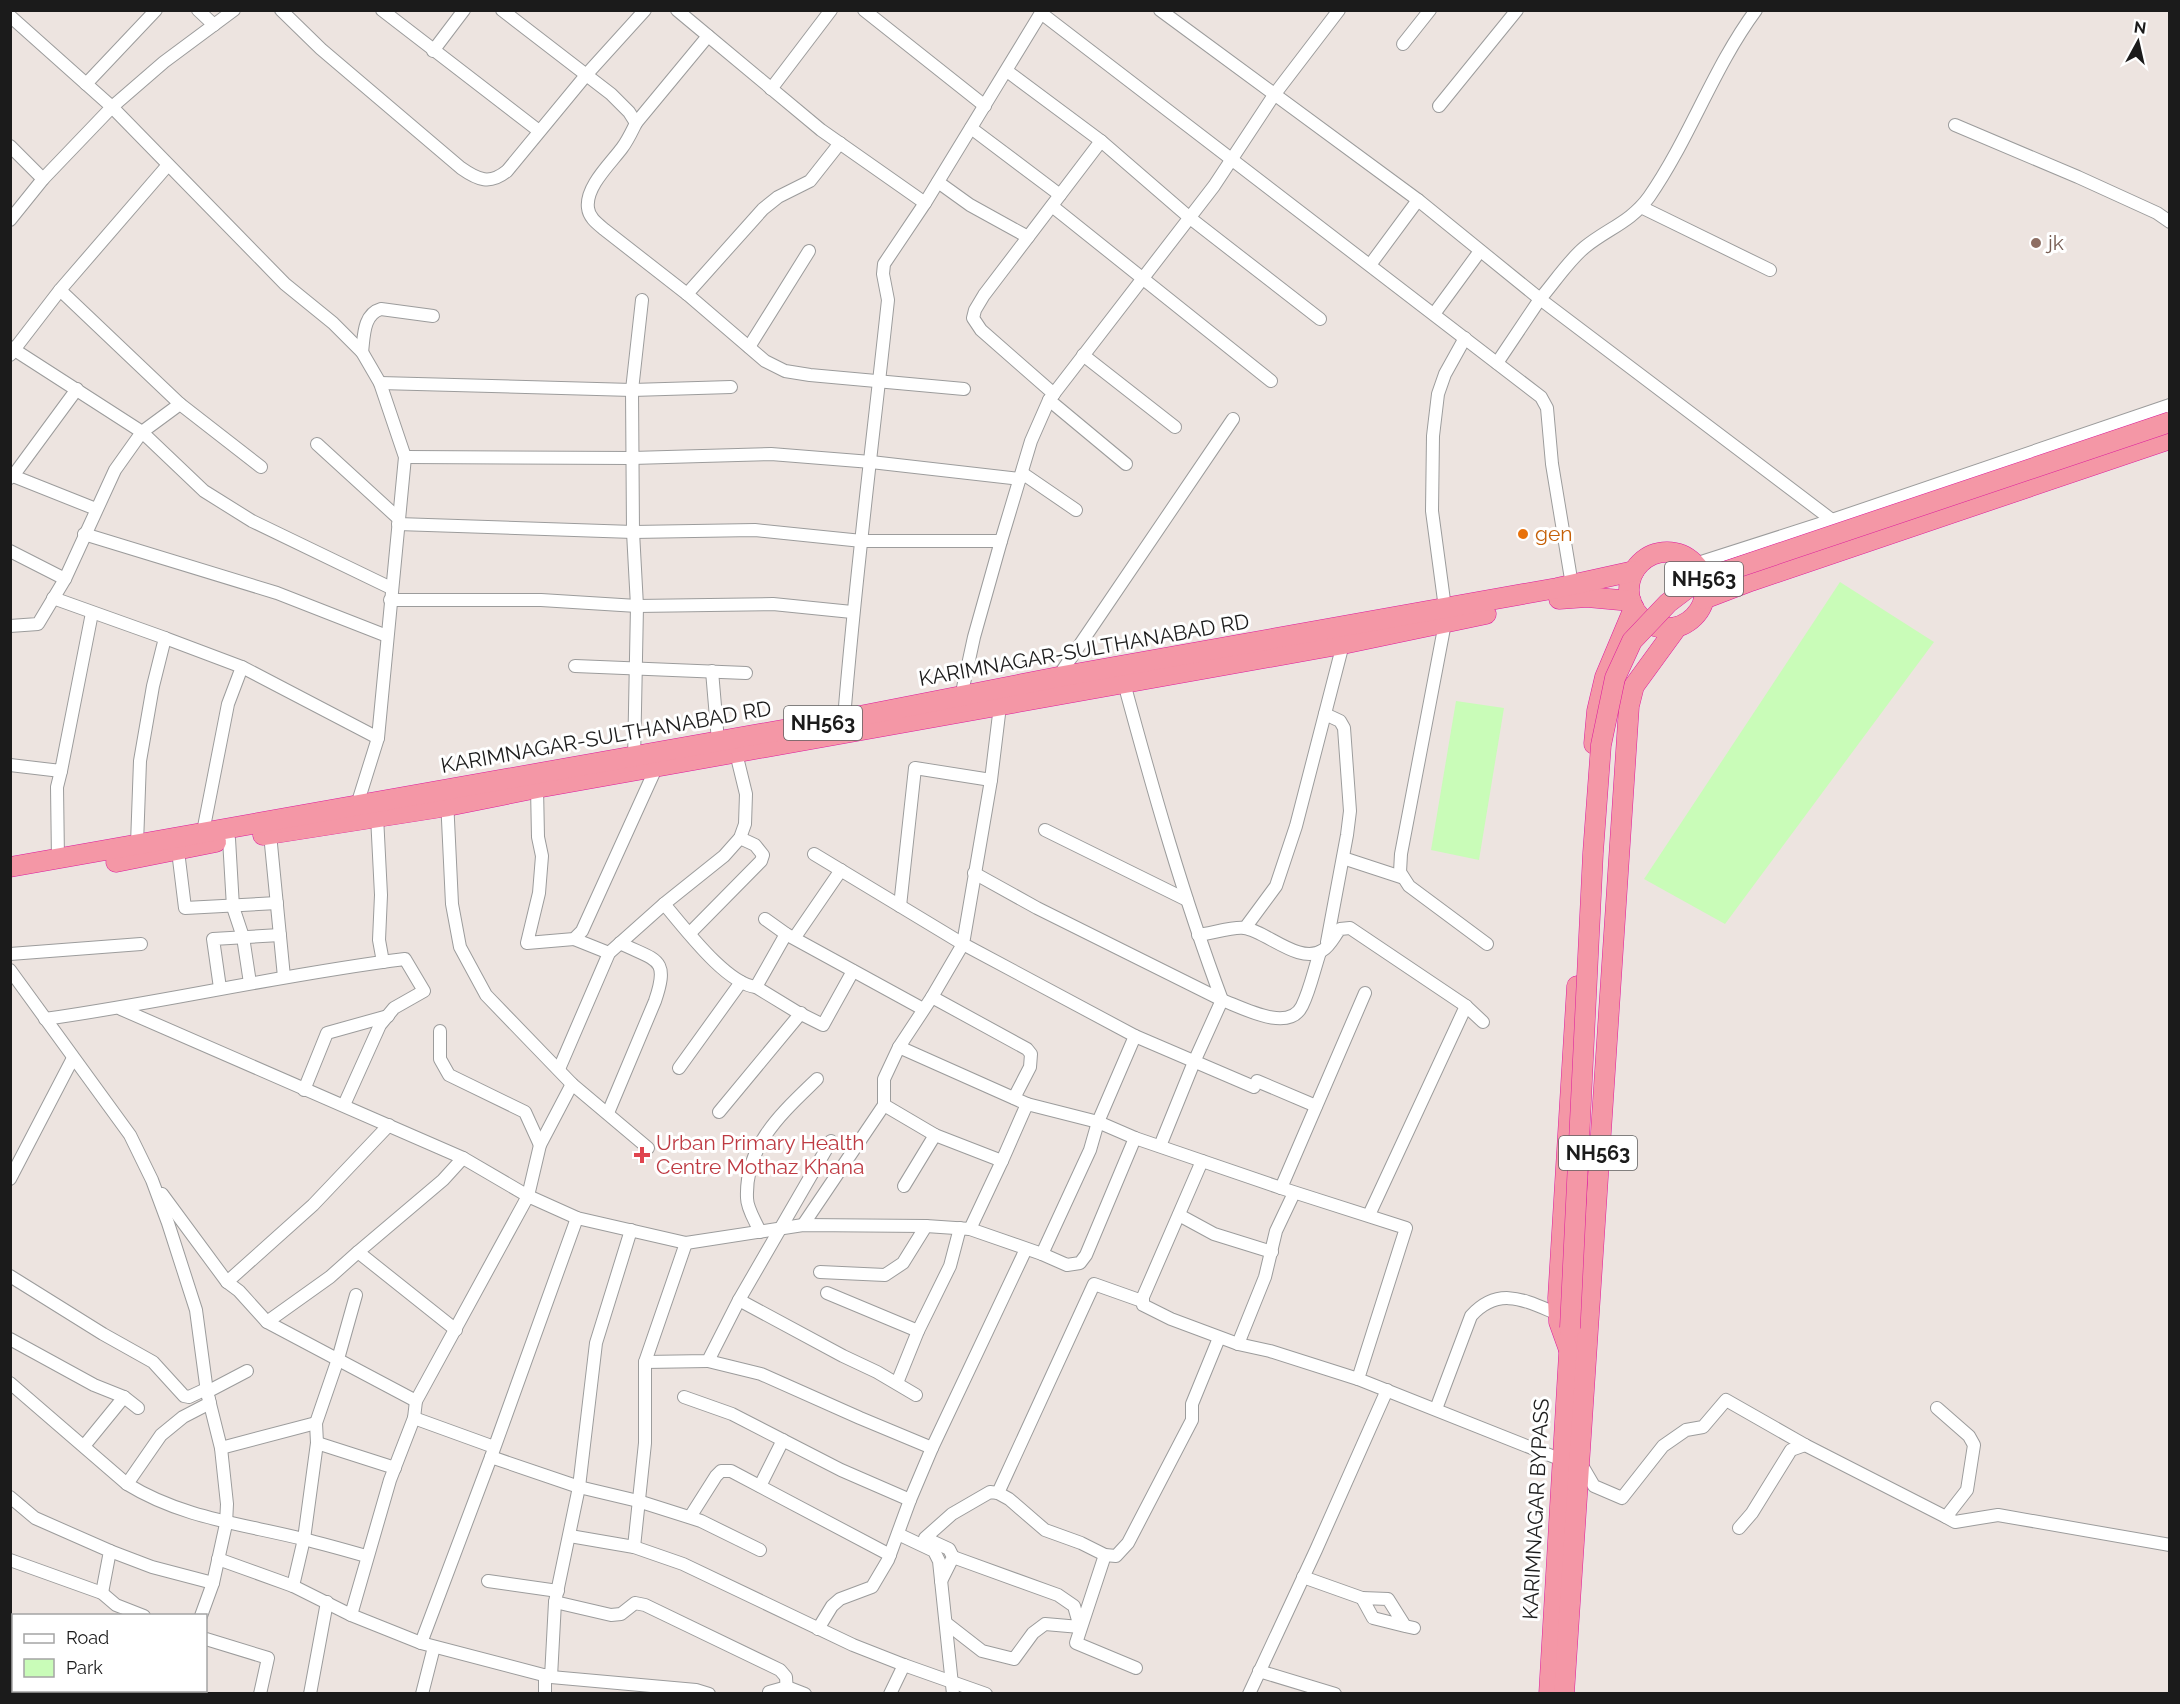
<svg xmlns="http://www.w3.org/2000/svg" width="2180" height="1704" viewBox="0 0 2180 1704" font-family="Raleway,sans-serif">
	<rect width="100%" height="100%" fill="#ede4e0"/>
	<g fill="#c9fcb8">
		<polygon points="1840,582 1934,642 1725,924 1644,879"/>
		<polygon points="1456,701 1504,708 1479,860 1431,850"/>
	</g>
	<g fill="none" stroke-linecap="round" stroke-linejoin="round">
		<defs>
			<g id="minor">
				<polyline points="198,10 214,25"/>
				<path d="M 281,10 L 321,49 L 461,168 C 478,180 490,185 507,171 L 587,74 L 645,10"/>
				<polyline points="382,10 539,131"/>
				<path d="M 502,10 L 611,94 L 629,112 L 636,123 C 632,131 628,140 622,148 C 611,163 585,187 588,208 C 589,218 598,224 605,230 L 687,294 L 765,361 L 785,371 L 810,375 L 964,389"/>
				<polyline points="677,10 821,130 925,203"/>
				<polyline points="864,10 985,106"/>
				<polyline points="1042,10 1041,13 1541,397 1547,408 1552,464 1572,585"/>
				<polyline points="1160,10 1418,200 1540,299 1497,363"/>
				<path d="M 1756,10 C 1713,68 1690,138 1649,197 C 1631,222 1607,229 1585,247 C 1568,261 1554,283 1540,299 L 1832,520"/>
				<polyline points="10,16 112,107 285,284 333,323 362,352 380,383 405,457 378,738 357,805"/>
				<polyline points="1403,44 1430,10"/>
				<polyline points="433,51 464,10"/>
				<polyline points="1007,71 1101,141 1190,218 1320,319"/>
				<polyline points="86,84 156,10"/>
				<polyline points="771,89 831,10"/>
				<polyline points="1439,106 1517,10"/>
				<polyline points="636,123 708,36"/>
				<polyline points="1955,125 2078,177 2157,213 2170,222"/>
				<polyline points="971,128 1060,195"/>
				<polyline points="10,146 43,179"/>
				<polyline points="938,182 970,205 1028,237"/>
				<polyline points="1052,206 1271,381"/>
				<polyline points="1641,207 1770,270"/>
				<polyline points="10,220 43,179 112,107 164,62 234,10"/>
				<polyline points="1370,265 1418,200"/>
				<polyline points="60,290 180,404 261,467"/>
				<polyline points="687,294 763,209 778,197 810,181 840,143"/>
				<polyline points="1434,314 1480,251"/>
				<polyline points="10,347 142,432 204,491 252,521 391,588"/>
				<polyline points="749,347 809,251"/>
				<path d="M 362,352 C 364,337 363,314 381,309 L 433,316"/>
				<polyline points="10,355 60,290 168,165"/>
				<polyline points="1083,355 1175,427"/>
				<polyline points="380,383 632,390 731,387"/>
				<polyline points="1054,394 981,330 973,318 975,310 984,295 1101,141"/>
				<polyline points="1049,400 1126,464"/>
				<polyline points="317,444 398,518"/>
				<polyline points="405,457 632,458 771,454 871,462 1020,479"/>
				<polyline points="1022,473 1076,510"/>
				<polyline points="13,476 77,389"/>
				<polyline points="10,478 13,476 96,509"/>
				<polyline points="398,524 633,532 755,530 862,541 1001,541"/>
				<polyline points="84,534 277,593 387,636"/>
				<polyline points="10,551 65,579"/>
				<polyline points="1695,564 1832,520 2170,405"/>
				<polyline points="53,598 165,638 153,686 140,761 137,844"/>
				<polyline points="390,600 541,600 637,606 773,604 852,612"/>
				<polyline points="1445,608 1432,511 1433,436 1438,394 1445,374 1465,338"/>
				<polyline points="1445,623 1401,854 1400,872 1409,886 1487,944"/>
				<polyline points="10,626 38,624 65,579 115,470 142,432 180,404"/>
				<polyline points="165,638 242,667 378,738"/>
				<polyline points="575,666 746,673"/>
				<polyline points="712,671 718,741"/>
				<polyline points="1058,677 1233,419"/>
				<polyline points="961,697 974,637 1001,541 1031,441 1049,400 1214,186 1274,95 1339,10"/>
				<polyline points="1325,714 1340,721 1344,728 1350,811 1347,835 1327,942"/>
				<path d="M 844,719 C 855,579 873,440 888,300 L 883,274 L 884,264 L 925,203 L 1041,13"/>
				<polyline points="634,761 637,606 633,532 632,390 642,300"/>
				<polyline points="10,765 61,771 92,613"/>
				<polyline points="537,788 538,837 542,856 539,893 527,943 574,939 582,931 656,768"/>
				<polyline points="447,799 452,904 460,947 486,995 572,1084 648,1148"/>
				<polyline points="377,816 381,895 379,940 383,962"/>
				<polyline points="1045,830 1187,900"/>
				<polyline points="203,832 228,704 242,667"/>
				<polyline points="270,834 284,977"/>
				<polyline points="229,839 233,907 243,937 250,983"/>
				<polyline points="178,851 185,908 277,903"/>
				<polyline points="814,854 963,944 932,997 899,1047 1027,1104"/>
				<polyline points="1343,858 1401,877"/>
				<polyline points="58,859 57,787 61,771"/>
				<path d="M 974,873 L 1037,908 L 1222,1000 C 1183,896 1153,790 1124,683"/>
				<path d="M 664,904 C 684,927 726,984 756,987"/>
				<polyline points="900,906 915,768 991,780"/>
				<polyline points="765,919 786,934 923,1009"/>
				<polyline points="1245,928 1276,886 1296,826 1343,644"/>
				<polyline points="690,933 761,861 763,855 755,845 740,838"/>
				<polyline points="786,934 756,987 797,1012 823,1025 853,971"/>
				<path d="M 1198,935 C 1209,934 1235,926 1244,928 C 1265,930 1300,966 1323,950 C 1330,946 1335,935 1340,929 L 1350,928 L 1466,1006 L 1483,1022"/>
				<polyline points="795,937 841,870"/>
				<polyline points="574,939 609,953"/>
				<polyline points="10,954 141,944"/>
				<polyline points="10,970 130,1135 152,1180 168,1223 196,1310 207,1392 221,1448 227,1504 226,1524 213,1583 201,1616"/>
				<polyline points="220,988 213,939 280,935"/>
				<polyline points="932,997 1027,1049 1031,1054 1030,1067 1014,1098"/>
				<polyline points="121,1009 463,1158 443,1180 358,1252 456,1330"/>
				<path d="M 45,1019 C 166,1002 284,974 405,959 L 424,991 L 394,1008 L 380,1025 L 344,1105"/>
				<polyline points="440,1031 440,1059 449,1075 525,1112 540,1145"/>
				<polyline points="1135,1036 1254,1087"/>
				<polyline points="899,1047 884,1079 884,1105 935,1135"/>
				<polyline points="679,1068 741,982"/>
				<polyline points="559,1069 609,953 664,904 724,856 740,838 745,824 746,794 736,753"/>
				<polyline points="1257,1081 1316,1106"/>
				<polyline points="304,1090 327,1033 388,1016"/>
				<polyline points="719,1112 801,1013"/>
				<path d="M 608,1113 L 655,1001 C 670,957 656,961 620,943"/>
				<path d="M 1160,1146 L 1194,1062 L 1222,1000 C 1243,1008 1289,1033 1302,1006 C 1310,990 1314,970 1320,952"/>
				<polyline points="463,1158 528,1196 540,1145 572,1084"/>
				<polyline points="1002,1161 1027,1104 1098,1122 1135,1138 1281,1188 1406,1228 1358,1379 1562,1460"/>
				<polyline points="1202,1161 1143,1297 1143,1305 1171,1319 1238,1344 1270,1351 1358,1379"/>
				<polyline points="10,1179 73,1058"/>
				<polyline points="904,1186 935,1135 1002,1161 970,1229"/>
				<polyline points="1281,1188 1365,993"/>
				<polyline points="162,1194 227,1282 239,1291 267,1322 416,1401"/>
				<polyline points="1179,1215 1214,1234 1272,1252"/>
				<polyline points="1369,1215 1466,1006"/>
				<polyline points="803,1225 884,1105"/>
				<path d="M 760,1232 C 756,1222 747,1209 747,1198 C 745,1145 782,1113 817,1079"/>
				<polyline points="1042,1254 1067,1265 1080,1263 1086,1255 1135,1138"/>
				<polyline points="820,1272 885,1275 903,1263 926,1226"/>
				<path d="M 10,1276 L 103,1334 L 153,1362 L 184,1396 L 189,1397 L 204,1390 L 207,1392 L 210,1403 L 183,1417 L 161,1435 L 127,1484 C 182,1518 243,1524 303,1539 C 324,1544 345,1550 366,1556"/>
				<polyline points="227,1282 313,1205 389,1125"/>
				<polyline points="827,1293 918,1331"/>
				<polyline points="739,1300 843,1356 877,1372 916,1395"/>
				<polyline points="267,1322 330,1277 358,1252"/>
				<polyline points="10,1339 94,1385 124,1397 138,1408"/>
				<polyline points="1238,1344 1265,1277 1276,1231 1294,1193"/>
				<polyline points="708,1361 761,1374 860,1418 932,1448"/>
				<polyline points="645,1362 708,1361 739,1300 831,1141"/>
				<polyline points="10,1383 127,1484"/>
				<polyline points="897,1383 918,1331 950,1266 960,1228"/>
				<polyline points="207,1392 247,1371"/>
				<polyline points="684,1397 732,1414 841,1470 910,1500"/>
				<path d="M 1436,1409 L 1471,1316 C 1499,1285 1526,1301 1558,1314"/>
				<polyline points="414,1418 494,1447"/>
				<polyline points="317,1443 395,1468"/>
				<polyline points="84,1446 124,1397"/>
				<polyline points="221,1448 316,1423"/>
				<polyline points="491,1457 579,1487 638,1501 701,1521 760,1550"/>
				<polyline points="1580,1462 1594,1486 1622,1498 1663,1446 1686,1430 1703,1427 1726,1400 1805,1445 1946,1517 1967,1490 1974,1445 1969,1436 1937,1408"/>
				<polyline points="760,1486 783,1440"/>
				<polyline points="998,1493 1094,1284 1142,1301"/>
				<polyline points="10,1497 35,1518 110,1551 102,1593"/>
				<polyline points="690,1517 716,1476 721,1471 731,1471 890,1555"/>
				<polyline points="1946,1517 1955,1522 1998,1515 2170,1545"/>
				<polyline points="1739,1528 1752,1513 1791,1450 1805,1445"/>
				<polyline points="898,1534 934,1551 939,1561 953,1694"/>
				<polyline points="570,1536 634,1547 645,1443 645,1362 686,1243"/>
				<polyline points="634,1547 683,1564 853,1645 904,1665 986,1694"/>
				<polyline points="110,1551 152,1567 213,1583"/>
				<polyline points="1105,1555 1076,1643 1136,1668"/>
				<polyline points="218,1559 293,1586 351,1615 390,1480 414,1418 416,1401 528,1196 577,1218 686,1243 803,1225 926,1226 970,1229 1042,1254 1090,1150 1098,1122 1135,1036 963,944 991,780 1000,706"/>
				<polyline points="10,1560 102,1593 116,1605 144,1616"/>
				<polyline points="1303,1577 1362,1598"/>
				<polyline points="488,1581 558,1591"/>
				<polyline points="941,1581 953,1557 949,1549 925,1538 952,1514 990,1492 998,1493 1009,1499 1045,1530 1081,1543 1105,1555 1116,1556 1128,1543 1192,1420 1192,1404 1219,1338"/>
				<polyline points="293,1586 304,1539 317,1443 316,1423 338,1359 356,1295"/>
				<polyline points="555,1602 611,1615 621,1614 635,1603 645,1605 780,1670 786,1677 787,1694"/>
				<polyline points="351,1615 421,1643 551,1677 696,1690 709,1694"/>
				<polyline points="946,1623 982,1651 1014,1659 1033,1633 1045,1624 1080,1627 1074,1606 1058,1595 953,1557"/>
				<polyline points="1405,1626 1373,1618 1362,1598 1388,1599 1405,1626 1414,1628"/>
				<polyline points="818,1629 832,1606 840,1599 872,1587 888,1560 910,1500 932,1448 1026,1249"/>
				<polyline points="206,1639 268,1658 260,1694"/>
				<polyline points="421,1643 491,1457 577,1218"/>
				<polyline points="10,1647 14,1647"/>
				<polyline points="1259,1671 1335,1694"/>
				<polyline points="545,1675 545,1694"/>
				<polyline points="551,1677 555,1602 579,1487 596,1343 631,1230"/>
				<polyline points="769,1692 787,1687 805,1694"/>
				<polyline points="100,1694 101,1690"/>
				<polyline points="178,1694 178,1690"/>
				<polyline points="310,1694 327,1602"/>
				<polyline points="422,1694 434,1647"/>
				<polyline points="890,1694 904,1665"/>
				<polyline points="1249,1694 1316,1550 1387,1390"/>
			</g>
			<g id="trunk">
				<circle cx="1667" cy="590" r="38"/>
				<polyline points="1559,599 1587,597 1631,601"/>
				<polyline points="1704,599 1751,581 2170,439"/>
				<polyline points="1594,744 1597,711 1605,677 1634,608"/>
				<polyline points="263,835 448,806 537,788 1343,644 1486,614"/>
				<polyline points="116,862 216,842"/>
				<polyline points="10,867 844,719 1058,677 1557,588 1634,571"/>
				<polyline points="1569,1350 1559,1322 1558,1298 1577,986"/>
				<polyline points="1549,1694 1570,1336"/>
				<polyline points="1564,1694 1629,706 1634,686 1677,627"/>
			</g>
		</defs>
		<use href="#minor" stroke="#9c9c9c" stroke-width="14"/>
		<use href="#trunk" stroke="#dd1b9e" stroke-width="21"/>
		<use href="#minor" stroke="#fff" stroke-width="12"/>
		<use href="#trunk" stroke="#f497a6" stroke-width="20"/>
		<defs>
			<polyline id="trunk-bridge" points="1570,1328 1593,853 1601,745 1615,678 1632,641 1668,603 1697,581 2170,422"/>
		</defs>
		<use href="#trunk-bridge" stroke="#dd1b9e" stroke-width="21" stroke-linecap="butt"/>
		<use href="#trunk-bridge" stroke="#f497a6" stroke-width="20"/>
	</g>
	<circle fill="#8d6e63" stroke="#fff" stroke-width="2" cx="2036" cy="243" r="6"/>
	<circle fill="#e8710a" stroke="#fff" stroke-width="2" cx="1523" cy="534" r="6"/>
	<path fill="#e0444e" stroke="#fff" stroke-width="2" d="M639 1146h6v6h6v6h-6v6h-6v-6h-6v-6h6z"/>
	<g text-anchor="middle" stroke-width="6" stroke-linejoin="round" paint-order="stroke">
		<g fill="#fff" stroke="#5f5f5f" stroke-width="1.5">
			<rect x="1665" y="562" width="78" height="34" rx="4.5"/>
			<rect x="784" y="706" width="78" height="34" rx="4.5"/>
			<rect x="1559" y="1136" width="78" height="34" rx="4.5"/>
		</g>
		<g font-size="20" font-weight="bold" fill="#1b1b1b">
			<text x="1704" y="586">NH563</text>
			<text x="823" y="730">NH563</text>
			<text x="1598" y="1160">NH563</text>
		</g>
		<g font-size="21" fill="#785e54" stroke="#fff" text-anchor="start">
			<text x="2048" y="250">jk</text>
		</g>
		<g font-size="21" fill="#c56008" stroke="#fff" text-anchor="start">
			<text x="1535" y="541">gen</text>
		</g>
		<g font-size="21" fill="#1b1b1b" stroke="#fff">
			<text transform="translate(1084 650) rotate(-10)" y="7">KARIMNAGAR-SULTHANABAD RD</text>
			<text transform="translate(606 737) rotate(-10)" y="7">KARIMNAGAR-SULTHANABAD RD</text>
			<text transform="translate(1536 1509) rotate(-87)" y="7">KARIMNAGAR BYPASS</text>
		</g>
		<g font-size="21" fill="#be3a42" stroke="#fff" text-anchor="start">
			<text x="656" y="1150">Urban Primary Health<tspan x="656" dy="24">Centre Mothaz Khana</tspan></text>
		</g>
	</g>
	<rect width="2180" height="1704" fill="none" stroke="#1b1b1b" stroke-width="24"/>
	<rect x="12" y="1614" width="195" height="78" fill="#ffffff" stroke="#a4a4a4" stroke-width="1.5"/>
	<rect x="24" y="1634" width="30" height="9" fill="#ffffff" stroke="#a4a4a4" stroke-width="1.5"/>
	<text x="66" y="1644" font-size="18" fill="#1b1b1b">Road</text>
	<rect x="24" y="1659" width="30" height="18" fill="#c9fcb8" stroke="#a4a4a4" stroke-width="1.5"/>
	<text x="66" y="1674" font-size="18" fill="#1b1b1b">Park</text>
	<g transform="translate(2138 42) rotate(8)" stroke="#ffffff" stroke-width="4.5" paint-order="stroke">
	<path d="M0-4.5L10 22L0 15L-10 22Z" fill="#1b1b1b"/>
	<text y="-9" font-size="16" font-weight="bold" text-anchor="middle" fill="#1b1b1b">N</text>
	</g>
</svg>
